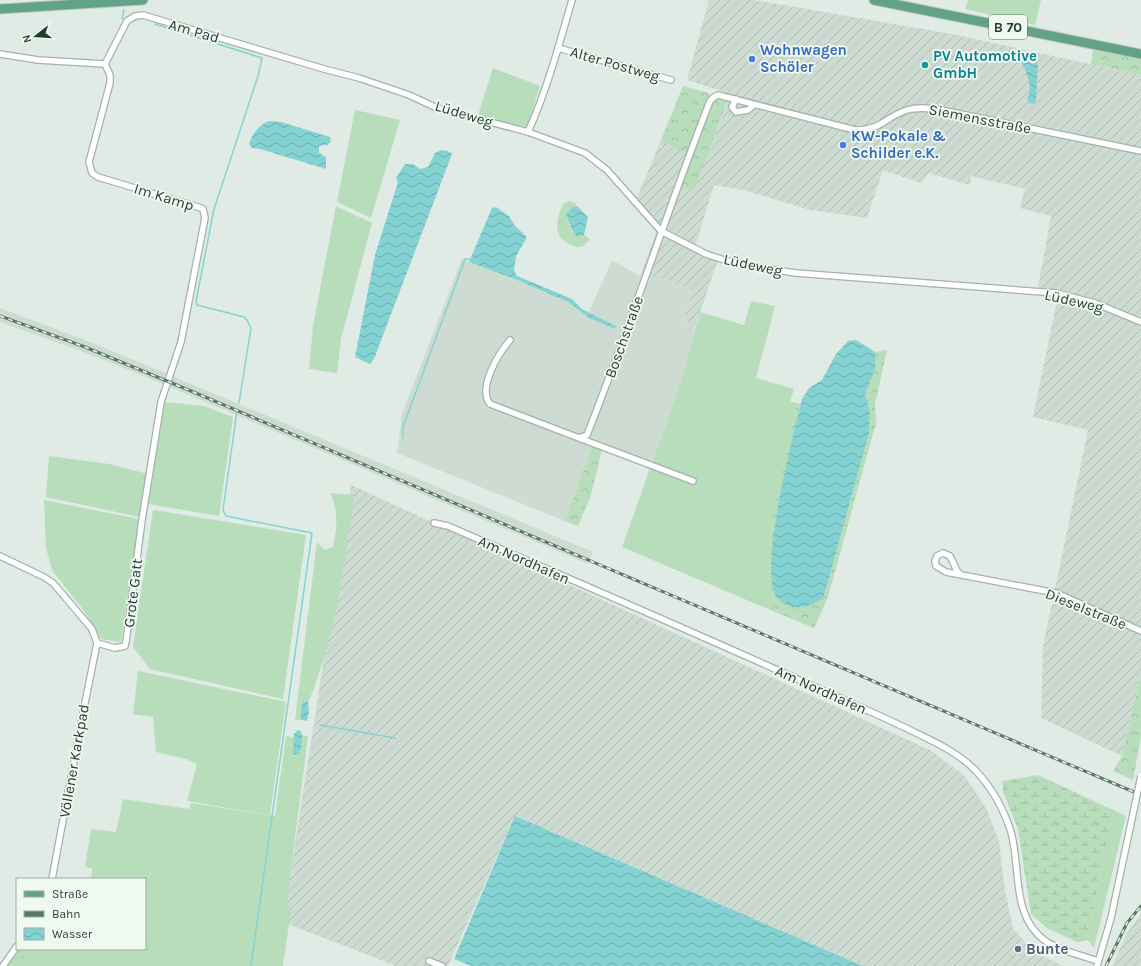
<svg xmlns="http://www.w3.org/2000/svg" width="1141" height="966" viewBox="0 0 1141 966" font-family="Karla,sans-serif">
  <style>
    .built { fill: #cddbd2 }
    .industrial { fill: url(#industrial-furrows) }
    .grass { fill: #b7ddbb }
    .forest { fill: url(#forest-crowns) }
    .wetland { fill: url(#wetland-marsh) }
    .water { fill: url(#water-waves) }
    .lines { fill: none; stroke-linecap: round; stroke-linejoin: round }
    .stream { stroke: #84d3d2; stroke-width: 1.5 }
    .street-casing { stroke: #a2b3aa; stroke-width: 8 }
    .primary-casing { stroke: #c0c8c5; stroke-width: 11 }
    .street { stroke: #fff; stroke-width: 5.5 }
    .primary { stroke: #62a287; stroke-width: 9 }
    .rail-casing { stroke: #5a786a; stroke-width: 3 }
    .rail { stroke: #f0f8f2; stroke-width: 1.5; stroke-dasharray: 4.5; stroke-linecap: butt }
    .street-bridge-casing { stroke: #a2b3aa; stroke-width: 8; stroke-linecap: butt }
    .street-bridge { stroke: #fff; stroke-width: 5.5 }
    .shop-dot { fill: #3f7fe0; stroke: #f0f8f2; stroke-width: 1.5 }
    .culture-dot { fill: #0f9aa8; stroke: #f0f8f2; stroke-width: 1.5 }
    .service-dot { fill: #5c6f8a; stroke: #f0f8f2; stroke-width: 1.5 }
    .labels { text-anchor: middle; dominant-baseline: central; stroke-width: 3.5; stroke-linejoin: round; paint-order: stroke }
    .shield { fill: #f0f8f2; stroke: #5e746a; stroke-width: 1 }
    .shield-label { font-size: 14px; font-weight: bold; fill: #1f3c2f }
    .street-label { font-size: 15px; fill: #1f3c2f; stroke: #f0f8f2 }
    .shop-label { font-size: 15px; font-weight: bold; fill: #366cbe; stroke: #f0f8f2; text-anchor: start }
    .culture-label { font-size: 15px; font-weight: bold; fill: #0d838f; stroke: #f0f8f2; text-anchor: start }
    .service-label { font-size: 15px; font-weight: bold; fill: #4e5e75; stroke: #f0f8f2; text-anchor: start }
  </style>
  <defs>
    <pattern id="industrial-furrows" width="10" height="10" patternUnits="userSpaceOnUse"><rect width="10" height="10" fill="#cddbd2"/><path d="M-1 1l2-2M0 10L10 0M9 11l2-2" fill="none" stroke="#b0bdb5"/></pattern>
    <pattern id="forest-crowns" width="20" height="18" patternUnits="userSpaceOnUse"><rect width="20" height="18" fill="#b7ddbb"/><path d="M2 6a3 3 0 1 1 6 0M12 15a3 3 0 1 1 6 0" fill="none" stroke="#9dbfa1"/></pattern>
    <pattern id="wetland-marsh" width="20" height="14" patternUnits="userSpaceOnUse"><rect width="20" height="14" fill="#b7ddbb"/><path d="M1 5h8M5 5V1M11 12h8M15 12V8" fill="none" stroke="#9dbfa1"/></pattern>
    <pattern id="water-waves" width="16" height="10" patternUnits="userSpaceOnUse"><rect width="16" height="10" fill="#84d3d2"/><path d="M0 5q4-4 8 0t8 0" fill="none" stroke="#6bacab"/></pattern>
  </defs>
  <rect width="100%" height="100%" fill="#dfebe4"/>
  <g class="built">
    <path d="M462,259L515,279L568,302L589,318L615,329L616,326L589,312L612,260L640,276L642,271L692,290L684,321L696,324L680,385L650,468L592,447L565,521L397,453L402,414Z"/>
    <path d="M0,308L93,343L593,552L588,564L163,384L89,354L0,322Z"/>
  </g>
  <g class="industrial">
    <path d="M709,0H754L952,34L1141,75V673L1122,756L1041,718L1043,647L1088,430L1033,417L1059,291L1038,288L1051,216L1020,208L1025,189L971,176L970,185L929,173L921,183L883,170L867,218L810,210L747,191L714,185L694,250L718,260L696,324L684,321L692,290L642,271L659,225L637,198L661,140L687,154L675,183L694,191L731,94L687,80Z"/>
    <path d="M351,485L930,750L965,776L986,808L999,841L1005,891L1013,929L1035,953L1064,966H863L515,816L448,966H396L283,922Z"/>
    <path d="M1141,914V966H1112L1127,933Z"/>
  </g>
  <g class="grass">
    <path d="M968,0H1041L1035,25L965,9Z"/>
    <path d="M493,68L540,86L527,127L524,128L478,115Z"/>
    <path d="M355,110L400,120L371,218L337,202Z"/>
    <path d="M570,201L575,203L577,206L571,208L566,215L571,230L577,237L584,235L590,239L583,246L578,247C553,242 554,223 563,204Z"/>
    <path d="M336,206L372,223L341,339L337,373L309,369L313,326Z"/>
    <path d="M751,301L775,306L756,378L794,389L790,402L797,403L773,515L768,556L767,578L773,598L768,609L622,547L680,385L700,312L744,325Z"/>
    <path d="M165,402L204,406L233,417L219,516L148,504Z"/>
    <path d="M49,456L109,464L148,474L140,517L46,497Z"/>
    <path d="M330,493L354,495C346,549 340,604 324,657C319,672 315,688 308,702H303L301,709V720H295L317,542L325,550L333,547C337,527 339,511 330,493Z"/>
    <path d="M44,500L139,519L121,642L101,639L85,612L52,570L46,548Z"/>
    <path d="M153,510L306,535L283,699L150,669L133,647Z"/>
    <path d="M138,671L286,702L270,815L187,801L197,764L186,759L156,752L153,717L133,714Z"/>
    <path d="M302,735L308,736L287,901L291,910L283,966H12L37,949H145V879H91L92,868L85,867L91,829L116,832L123,799L189,809L191,803L275,816L286,736L295,738L294,755L301,748Z"/>
    <path d="M1113,810L1126,816L1094,948L1088,940Z"/>
  </g>
  <g class="forest">
    <path d="M1093,50L1141,59V75L1091,64Z"/>
    <path d="M683,86L708,93L710,97L705,103L687,154L661,140Z"/>
    <path d="M716,98L728,100L694,191L681,186L709,109L713,101Z"/>
    <path d="M887,350L875,404L876,423L828,597L814,628L768,609L773,598L767,578L768,556L773,515L797,403L801,404L776,518L774,534L824,596L869,433L870,411L865,395L875,369V352Z"/>
    <path d="M592,447L602,450L590,498L578,526L565,521Z"/>
    <path d="M1141,673V736L1133,780L1113,771L1122,756Z"/>
    <path d="M19,949H37L12,966H6Z"/>
  </g>
  <path class="wetland" d="M1038,775L1113,810L1088,940L1077,942L1047,928L1031,914L1018,829L1003,791L1002,781Z"/>
  <g class="water">
    <path d="M1024,59L1032,64L1038,62L1036,102L1034,104L1029,103L1027,98C1034,88 1026,71 1021,61Z"/>
    <path d="M268,121L281,122L330,137L331,142L327,145L319,146V153L326,157V169L260,149L252,148L249,144C253,132 258,127 268,121Z"/>
    <path d="M441,150L448,151L452,154L374,359L370,364L355,357L375,255L398,182L396,178L405,164H413L420,169L428,167L435,153Z"/>
    <path d="M577,206L588,217L584,235L577,237L572,230L566,215L571,208Z"/>
    <path d="M496,207L509,216L515,226L526,236V239L516,256L514,271L517,276L572,299L582,309L616,326L615,329L589,318L568,302L515,279L469,262L492,208Z"/>
    <path d="M856,340L875,352V369L865,395L870,411L869,433L824,596C815,605 805,609 791,606C784,604 778,601 775,594C760,561 793,438 802,399L809,388L822,380L836,354L848,341Z"/>
    <path d="M303,702H308L309,711L307,721L301,720V709Z"/>
    <path d="M298,730L301,731C303,738 302,747 299,754L293,755L294,734Z"/>
    <path d="M515,816L863,966H471L454,959Z"/>
  </g>
  <g class="lines">
    <g class="stream">
      <path d="M122,19L124,10"/>
      <path d="M155,24L262,58L258,76L214,209L196,301L197,305L244,317L247,320L251,328L239,403"/>
      <path d="M237,411L223,510L226,516L312,533L251,966"/>
      <path d="M403,438V427L465,259H470"/>
      <path d="M320,725L395,738"/>
    </g>
    <g class="street-casing">
      <g id="street">
        <path d="M558,48L671,80"/>
        <path d="M0,54L38,60L105,64"/>
        <path d="M105,64L127,21L135,16L143,15L324,69L359,78L409,95L437,108L528,132L585,153L607,170L661,231L706,254L724,260L748,266L796,273L1056,293L1095,303L1141,322"/>
        <path d="M736,99L732,107L736,112L748,110L754,105"/>
        <path d="M528,132C547,90 559,45 572,0"/>
        <path d="M510,340C499,353 477,388 490,404L579,438L587,435C631,324 667,211 710,101L714,97L718,95L855,130C882,130 885,117 907,110C917,107 926,108 936,109L1141,151"/>
        <path d="M579,438L693,481"/>
        <path d="M434,523L448,526C574,581 701,635 826,692C853,704 879,715 906,728C930,740 957,751 976,771C992,788 1004,810 1011,832C1021,868 1011,915 1044,940C1060,951 1081,955 1098,961"/>
        <path d="M0,556L44,577L53,583L92,629L97,643L84,708L52,879"/>
        <path d="M960,574L957,571L950,556L943,553L937,556L935,561L936,566L946,572L1056,593L1141,631"/>
        <path d="M97,643L115,648L125,646L126,642L142,520L161,402L181,342L205,218L203,209L201,208L98,177L92,173L89,162L110,83V75L105,64"/>
        <path d="M429,961L442,966"/>
        <path d="M3,966L17,946"/>
        <path d="M1097,966L1111,918L1130,828"/>
      </g>
    </g>
    <g class="primary-casing">
      <g id="primary">
        <path d="M874,0L1141,54"/>
        <path d="M0,9L143,0"/>
      </g>
    </g>
    <use href="#street" class="street"/>
    <use href="#primary" class="primary"/>
    <g class="rail-casing">
      <g id="rail">
        <path d="M0,316L85,347L191,391L1141,795"/>
        <path d="M1106,966L1127,923L1141,906"/>
      </g>
    </g>
    <use href="#rail" class="rail"/>
    <g class="street-bridge-casing">
      <path id="street-bridge" d="M1130,828L1141,776"/>
    </g>
    <use href="#street-bridge" class="street-bridge"/>
  </g>
  <g class="shop-dot">
    <circle cx="752" cy="59" r="4"/>
    <circle cx="843" cy="145" r="4"/>
  </g>
  <circle class="culture-dot" cx="925" cy="65" r="4"/>
  <circle class="service-dot" cx="1018" cy="949" r="4"/>
  <g class="labels">
    <rect class="shield" x="989" y="15" width="38" height="24" rx="3"/>
    <g class="shield-label">
      <text x="1008" y="27">B 70</text>
    </g>
    <g class="street-label">
      <text transform="translate(194 31) rotate(16)">Am Pad</text>
      <text transform="translate(615 64) rotate(16)">Alter Postweg</text>
      <text transform="translate(464 114) rotate(17)">Lüdeweg</text>
      <text transform="translate(980 119) rotate(11)">Siemensstraße</text>
      <text transform="translate(164 197) rotate(17)">Im Kamp</text>
      <text transform="translate(753 265) rotate(12)">Lüdeweg</text>
      <text transform="translate(1074 301) rotate(13)">Lüdeweg</text>
      <text transform="translate(624 337) rotate(-70)">Boschstraße</text>
      <text transform="translate(524 560) rotate(24)">Am Nordhafen</text>
      <text transform="translate(133 593) rotate(-83)">Grote Gatt</text>
      <text transform="translate(1086 609) rotate(22)">Dieselstraße</text>
      <text transform="translate(821 690) rotate(24)">Am Nordhafen</text>
      <text transform="translate(74 761) rotate(-80)">Völlener Karkpad</text>
    </g>
    <g class="shop-label">
      <text x="760" y="50">Wohnwagen<tspan x="760" dy="17">Schöler</tspan></text>
      <text x="851" y="136">KW-Pokale &amp;<tspan x="851" dy="17">Schilder e.K.</tspan></text>
    </g>
    <g class="culture-label">
      <text x="933" y="56">PV Automotive<tspan x="933" dy="17">GmbH</tspan></text>
    </g>
    <g class="service-label">
      <text x="1026" y="949">Bunte</text>
    </g>
  </g>
  <rect x="16" y="878" width="130" height="72" fill="#f0f8f2" stroke="#9cada4"/>
  <rect x="24" y="891" width="20" height="6" fill="#62a287" stroke="#9cada4"/>
  <text x="52" y="898" font-size="12" fill="#1f3c2f">Straße</text>
  <rect x="24" y="911" width="20" height="6" fill="#5a786a" stroke="#9cada4"/>
  <text x="52" y="918" font-size="12" fill="#1f3c2f">Bahn</text>
  <rect x="24" y="928" width="20" height="12" fill="url(#water-waves)" stroke="#9cada4"/>
  <text x="52" y="938" font-size="12" fill="#1f3c2f">Wasser</text>
  <g transform="translate(36 36) rotate(253)" stroke="#f0f8f2" stroke-width="3" paint-order="stroke">
  <path d="M0-3L7 15L0 10L-7 15Z" fill="#1f3c2f"/>
  <text y="-6" font-size="11" font-weight="bold" text-anchor="middle" fill="#1f3c2f">N</text>
  </g>
</svg>
